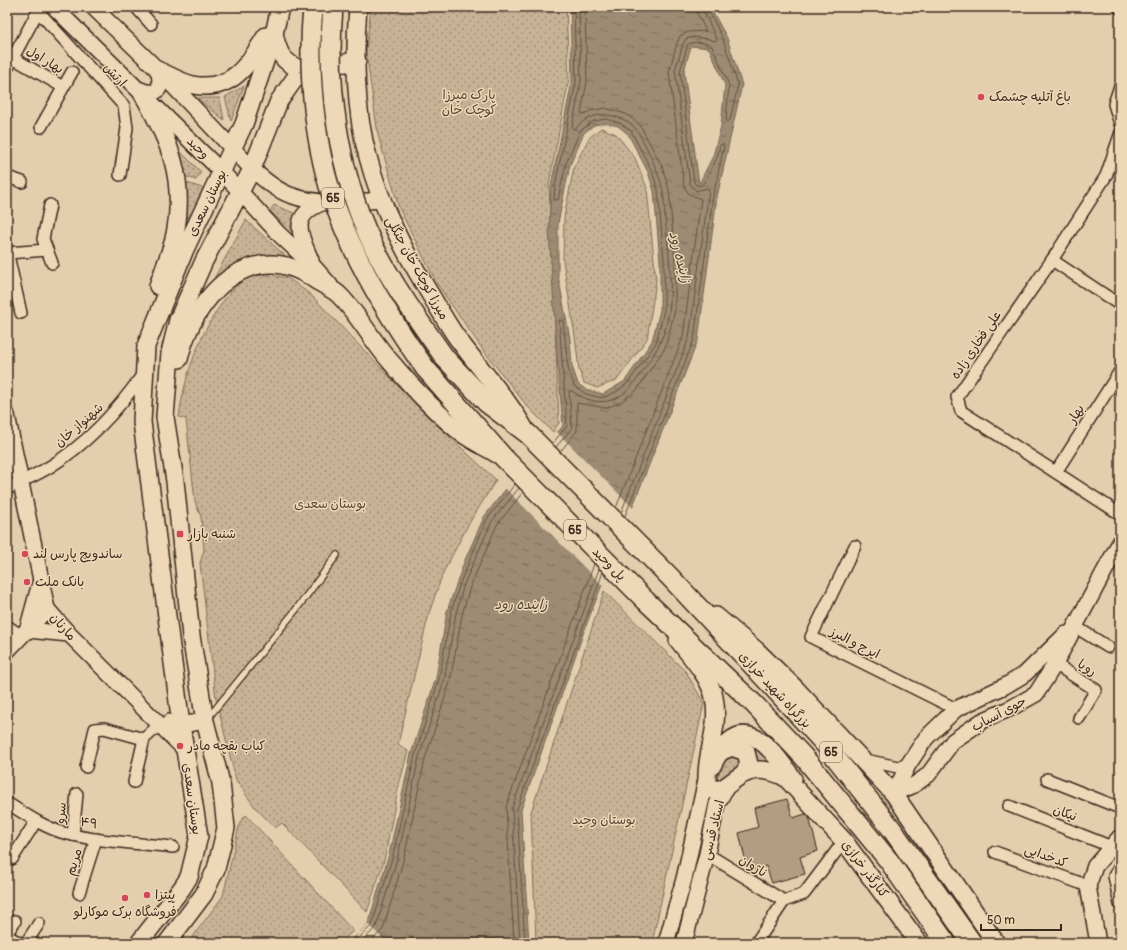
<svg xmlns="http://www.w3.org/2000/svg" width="1127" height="950" viewBox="0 0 1127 950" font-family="Pangolin,'Playpen Sans Arabic',sans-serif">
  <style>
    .green { fill: url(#green-dots); stroke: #816e5a }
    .water { fill: url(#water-ripples); stroke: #766451; fill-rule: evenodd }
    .pier { fill: #e3ceae }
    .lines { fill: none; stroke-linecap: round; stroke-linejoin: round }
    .shore { stroke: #625140; stroke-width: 1 }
    .building { fill: #b29d83; stroke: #3b2a1e }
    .secondary-tunnel { stroke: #c1ad91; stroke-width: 15; stroke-dasharray: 15 8; stroke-linecap: butt }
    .lane-casing { stroke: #3b2a1e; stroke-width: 8 }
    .street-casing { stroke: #3b2a1e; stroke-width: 14 }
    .secondary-casing { stroke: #3b2a1e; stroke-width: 18 }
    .primary-casing { stroke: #3b2a1e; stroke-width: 20 }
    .highway-casing { stroke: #3b2a1e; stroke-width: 22 }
    .lane { stroke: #eed8b7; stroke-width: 5.5 }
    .street { stroke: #eed8b7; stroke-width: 11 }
    .secondary { stroke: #eed8b7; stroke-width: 15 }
    .primary { stroke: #eed8b7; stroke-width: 17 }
    .highway { stroke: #eed8b7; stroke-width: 19 }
    .highway-bridge-casing { stroke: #3b2a1e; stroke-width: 22; stroke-linecap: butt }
    .highway-bridge { stroke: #eed8b7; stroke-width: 19 }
    .poi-dot { fill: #d1495b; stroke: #eed8b7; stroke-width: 1.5 }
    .labels { text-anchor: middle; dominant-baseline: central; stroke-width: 3; stroke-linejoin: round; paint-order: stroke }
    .shield { fill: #eed8b7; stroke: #715e4c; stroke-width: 1 }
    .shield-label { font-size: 12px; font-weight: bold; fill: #3b2a1e }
    .street-label { font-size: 13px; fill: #3b2a1e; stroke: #eed8b7 }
    .park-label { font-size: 13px; fill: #574536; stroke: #eed8b7 }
    .poi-label { font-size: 13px; fill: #3b2a1e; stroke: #eed8b7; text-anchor: start }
    .water-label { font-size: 14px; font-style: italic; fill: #544233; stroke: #eed8b7 }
  </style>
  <defs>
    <pattern id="green-dots" width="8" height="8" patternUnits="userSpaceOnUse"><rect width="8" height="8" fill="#c7b296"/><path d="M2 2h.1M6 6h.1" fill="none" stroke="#a3917a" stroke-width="1.8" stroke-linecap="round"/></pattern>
    <pattern id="water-ripples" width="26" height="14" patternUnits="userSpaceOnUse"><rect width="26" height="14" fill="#9d8b73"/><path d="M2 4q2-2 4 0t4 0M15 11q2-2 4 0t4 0" fill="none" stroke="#81725e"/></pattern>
  </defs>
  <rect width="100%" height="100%" fill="#e3ceae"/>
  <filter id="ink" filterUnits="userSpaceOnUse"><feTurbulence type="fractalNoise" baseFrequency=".025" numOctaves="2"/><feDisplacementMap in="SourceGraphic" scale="8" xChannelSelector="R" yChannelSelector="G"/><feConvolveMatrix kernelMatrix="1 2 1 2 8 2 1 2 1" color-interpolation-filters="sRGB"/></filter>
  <g filter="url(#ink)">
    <g class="green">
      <path d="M371,7H566L569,79L549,184L559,423L553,432L527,406L483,350L437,284L399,208L378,135L366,52Z"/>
      <path d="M244,86L231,121L225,97Z"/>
      <path d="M197,98H220L224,120Z"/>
      <path d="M601,128L616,134L635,158L647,188L656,281L647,339L617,380L597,388L584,383L579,370L575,336L563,261L564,217L574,167L589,138Z"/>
      <path d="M172,143L201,172L196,180L184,176Z"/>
      <path d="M184,182L202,188L207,193L185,234Z"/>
      <path d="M274,205L296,214L294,234L270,211Z"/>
      <path d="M246,220L293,263L249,260L227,268L211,284Z"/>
      <path d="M270,275L288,278L311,295L424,413L496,480L468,525L443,573L429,613L398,744L408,751L398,789L384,861L367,912L282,823L275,828L254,806L236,780L216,699L200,563L204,550L201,517L195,502L186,419L179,417C185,373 200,331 228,295C233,289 241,279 249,277C255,275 264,275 270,275Z"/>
      <path d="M604,591L686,672L704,703L652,943H536L531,812Z"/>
      <path d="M750,743L759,746L778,767L753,763Z"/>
      <path d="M736,756C749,765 731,774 723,780L717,779C719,768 723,759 736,756Z"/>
      <path d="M246,815L353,931L343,940L345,943H188L223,896L240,822Z"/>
    </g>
    <path class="water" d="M570,7H710L727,38L742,85L717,197L698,340L587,623L521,810L529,943H350V942L368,924L389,854L411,754L436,678L447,611L464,562L484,517L505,490L563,426L558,369L549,230L551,186L572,81ZM691,46L709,48L725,85L721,126L713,156L699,184L684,71ZM606,123L618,126L628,134L648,172L654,191L660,261V310L652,341L625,381L603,394L587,390L578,384L572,366L570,339L558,275V223L570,165L584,133L594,125Z"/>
    <g class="pier">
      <path d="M556,431L634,509L604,587L504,487Z"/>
      <path d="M368,924L387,943H363L356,936Z"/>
    </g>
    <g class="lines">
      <g class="shore">
        <path d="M552,444L567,426L559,320L563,321L568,367L574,386L586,394L602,398L616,392L628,383L656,343L664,310V261L658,190L652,171L631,131L620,123L606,119L594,121L580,131L566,163L558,200L554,199L555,186L576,82L574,7"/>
        <path d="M556,447L572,428L569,391H572C597,408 619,405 637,379C654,355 664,342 669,312C673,284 668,245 665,218C664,208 665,197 662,187C659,174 643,136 634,127C628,121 621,118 613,116C599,112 584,118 575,129L572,128L581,81L579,7"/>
        <path d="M560,452L577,431V403L606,408L621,402L636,391L665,348L675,310V260L669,190L662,166L640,125L626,114L605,108L590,111L584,114L581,113L587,82L585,7"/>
        <path d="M616,508L683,337L701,199L689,194L684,186L669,72L677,43L680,36L688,32L706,31L697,13L696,7"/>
        <path d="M621,513L689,338L709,190L707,188L696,191L690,184L675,70L683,44L686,39L693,37L709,39L715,41L717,40L702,7"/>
        <path d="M625,516L694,339L713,196L724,146L723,144L720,145L717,158L703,184L700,186L696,185L694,182L680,71L688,44C694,41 707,42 712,46L729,85L726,120L727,122L730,120L738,85L723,39L707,7"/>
        <path d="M354,943L372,925L393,855L415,755L439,679L451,612L460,583L487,519L515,484"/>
        <path d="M361,943L376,927L398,856L419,757L444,681L456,613L464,584L492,521L519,488"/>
        <path d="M370,943L383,929L404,858L425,759L450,682L462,615L470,587L497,525L523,492"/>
        <path d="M514,943L506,807L594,564"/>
        <path d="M520,943L512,808L599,569"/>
        <path d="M525,943L517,809L603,572"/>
      </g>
    </g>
    <path class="building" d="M787,799L793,818L805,814L809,817L818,851L800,857L805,874L772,883L766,866L748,871L739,833L758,827L754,808Z"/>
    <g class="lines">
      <path class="secondary-tunnel" d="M844,841L894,794"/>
      <g class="lane-casing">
        <path id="lane" d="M208,718L295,611L337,555"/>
      </g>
      <g class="street-casing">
        <g id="street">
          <path d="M136,7L151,24"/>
          <path d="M1120,7V8"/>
          <path d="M13,58L63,87"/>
          <path d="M7,69L38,11L124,106L127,128L120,175"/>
          <path d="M1120,86L1114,104L1120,124"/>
          <path d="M41,127L72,72"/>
          <path d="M1120,135L1106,176L1052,260L957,397L961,411L1120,514"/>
          <path d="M7,177L22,182"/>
          <path d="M50,205L43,239L52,263"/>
          <path d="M7,251L21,313"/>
          <path d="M7,253L47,250"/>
          <path d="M1052,260L1120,305"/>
          <path d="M1056,472L1120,371"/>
          <path d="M7,489C21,481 37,475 51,466C88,443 118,410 143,374"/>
          <path d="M855,546L811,637L956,709"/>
          <path d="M7,626L22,636"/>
          <path d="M1074,626L1108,647"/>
          <path d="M1055,664L1096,690L1079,718"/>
          <path d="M865,760L898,767L908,765"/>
          <path d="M86,767L95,729L104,728L144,739"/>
          <path d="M1047,779L1120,808"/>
          <path d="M134,782L144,739L159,725"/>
          <path d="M7,803C25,814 43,827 64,833C99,842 137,843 173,847"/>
          <path d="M1009,806L1112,847"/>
          <path d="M73,835L77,794"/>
          <path d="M995,852L1088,886"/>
          <path d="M707,854L784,901L804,894L844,841"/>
          <path d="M12,859L36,821"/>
          <path d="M1120,867L1114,876L1120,904"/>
          <path d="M79,893L96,839"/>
          <path d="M7,933L15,921"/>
          <path d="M7,936L20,943"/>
          <path d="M26,943L39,923"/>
          <path d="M756,943L784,901"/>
        </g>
      </g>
      <g class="secondary-casing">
        <g id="secondary">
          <path d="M54,7L222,172L279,234L314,267L330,285"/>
          <path d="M93,7L159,71L252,169C263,179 276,190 290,195C319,206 351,202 382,200"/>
          <path d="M141,91C161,95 161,89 159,71"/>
          <path d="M311,260C300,235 289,216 322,203"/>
          <path d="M7,415L47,609L69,634L185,750"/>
          <path d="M28,627L40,583"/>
          <path d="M28,630L69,634"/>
          <path d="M7,651L47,609"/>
          <path d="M170,722L181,725L205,721"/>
          <path d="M894,794L914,785L928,775L953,741L982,721L1011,708L1036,694L1055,664L1120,542"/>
          <path d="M894,794L908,765L926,738L956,709L1005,686L1025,674L1066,634"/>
          <path d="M666,943L684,879L707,775"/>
          <path d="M684,943L707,854L717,804L727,786"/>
          <path d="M1098,943L1088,886L1095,866L1120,837"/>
        </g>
      </g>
      <g class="primary-casing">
        <g id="primary">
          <path d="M358,7C354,54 355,112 368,157C381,207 404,251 430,294C440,310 449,328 461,343C483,373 509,400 527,433"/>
          <path d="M274,34C279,55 282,61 301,70L357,61"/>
          <path d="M159,71C169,75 182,83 193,85C232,92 248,65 266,36"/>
          <path d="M141,91C170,141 187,180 174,239C170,255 163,271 158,286"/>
          <path d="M179,359C189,316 223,264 272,264C289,264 304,272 317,281C324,285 332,289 338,294C357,312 372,341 390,361C411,386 437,414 463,434C474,442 486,447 497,454"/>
          <path d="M716,616L756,650L796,689L894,794L996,943"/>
          <path d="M678,640C691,657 709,676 714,697C720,727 707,749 707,776C707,782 709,785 713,790C724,790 728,784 737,778C753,766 770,769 786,778L844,841L919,943"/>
          <path d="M720,752L732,747L746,752L749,764L744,773"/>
          <path d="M712,766C740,709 768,742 793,779"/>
          <path d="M139,943L182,888L189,877L199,836L181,725L142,422L146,346L185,249L244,124L274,34L280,7"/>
          <path d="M167,943L204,894L216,869L226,828L221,783L205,721L191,636L175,481L165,417L170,353L178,320L204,261L252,169L279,101L301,70"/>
        </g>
      </g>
      <g class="highway-casing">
        <g id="highway">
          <path d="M445,358L487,403L528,434L670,577L771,685L824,743L891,828L972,943"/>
          <path d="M425,368L504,458L646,601L754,704L803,756L889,861L946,943"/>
        </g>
      </g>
      <use href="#lane" class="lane"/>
      <use href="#street" class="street"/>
      <use href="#secondary" class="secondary"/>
      <use href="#primary" class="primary"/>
      <use href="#highway" class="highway"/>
      <g class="highway-bridge-casing">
        <g id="highway-bridge">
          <path d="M313,7C307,70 314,150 337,210C358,267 390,319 425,368"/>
          <path d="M333,7C326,86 338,171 372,243C392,284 419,321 445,358"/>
        </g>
      </g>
      <use href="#highway-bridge" class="highway-bridge"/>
    </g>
  </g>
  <g class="poi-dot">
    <circle cx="981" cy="97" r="4"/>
    <rect x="176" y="530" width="8" height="8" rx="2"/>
    <circle cx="25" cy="554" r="4"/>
    <circle cx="27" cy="582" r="4"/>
    <circle cx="180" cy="746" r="4"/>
    <circle cx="147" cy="895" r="4"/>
    <circle cx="125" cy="898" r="4"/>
  </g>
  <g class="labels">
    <g class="shield">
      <rect x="322" y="188" width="22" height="20" rx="3"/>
      <rect x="564" y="520" width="22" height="20" rx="3"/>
      <rect x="820" y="742" width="22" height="20" rx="3"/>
    </g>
    <g class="shield-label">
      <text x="333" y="198">65</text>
      <text x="575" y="530">65</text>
      <text x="831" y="752">65</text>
    </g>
    <g class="street-label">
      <text transform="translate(45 60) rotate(31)">بهار اول</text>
      <text transform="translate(115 75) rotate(48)">ارتش</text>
      <text transform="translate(198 148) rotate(45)">وحید</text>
      <text transform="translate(207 203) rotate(-64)">بوستان سعدی</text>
      <text transform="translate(417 268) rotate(61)">میرزا کوچک خان جنگلی</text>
      <text transform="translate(976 345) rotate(-56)">علی فخاری زاده</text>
      <text transform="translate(1076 414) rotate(-58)">بهار</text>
      <text transform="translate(79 425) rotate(-41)">شهنواز خان</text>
      <text transform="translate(609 564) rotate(45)">پل وحید</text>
      <text transform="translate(63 627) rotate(48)">مارنان</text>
      <text transform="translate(855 643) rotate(27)">ایرج و البرز</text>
      <text transform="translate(1087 668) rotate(33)">رویا</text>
      <text transform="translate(775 690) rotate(47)">بزرگراه شهید خرازی</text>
      <text transform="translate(999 714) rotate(-28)">جوی آسیاب</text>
      <text transform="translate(192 799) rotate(82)">بوستان سعدی</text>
      <text transform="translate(61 813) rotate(-84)">سرو</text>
      <text transform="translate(1065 813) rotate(21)">نیکان</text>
      <text transform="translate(89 823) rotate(10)">۴۹</text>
      <text transform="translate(713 830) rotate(-76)">استاد قدسی</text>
      <text transform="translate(1046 856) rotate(20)">کدخدایی</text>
      <text transform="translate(74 862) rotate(-73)">مریم</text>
      <text transform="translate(753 866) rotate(32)">ناژوان</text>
      <text transform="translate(865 869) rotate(53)">کنارگذر خرازی</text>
    </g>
    <g class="park-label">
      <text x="469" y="95">پارک میرزا<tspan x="469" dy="15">کوچک خان</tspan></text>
      <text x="330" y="504">بوستان سعدی</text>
      <text x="604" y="820">بوستان وحید</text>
    </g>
    <g class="poi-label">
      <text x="989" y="97">باغ آتلیه چشمک</text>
      <text x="188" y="534">شنبه بازار</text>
      <text x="33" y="554">ساندویچ پارس لند</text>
      <text x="35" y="582">بانک ملت</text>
      <text x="188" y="746">کباب بقچه مادر</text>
      <text x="155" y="895">پیتزا</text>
      <text x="125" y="912" text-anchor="middle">فروشگاه برک موکارلو</text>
    </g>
    <g class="water-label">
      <text transform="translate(680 257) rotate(76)">زاینده رود</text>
      <text x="521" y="604">زاینده رود</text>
    </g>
  </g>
  <rect width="1127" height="950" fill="none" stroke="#eed8b7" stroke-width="24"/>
  <rect x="12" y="12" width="1103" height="926" fill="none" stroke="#3b2a1e" stroke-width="1.5" filter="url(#ink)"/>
  <path d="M981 924v6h80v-6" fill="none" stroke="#3b2a1e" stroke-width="2"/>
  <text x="987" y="924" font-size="12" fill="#3b2a1e" stroke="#eed8b7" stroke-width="3" paint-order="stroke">50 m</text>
</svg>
